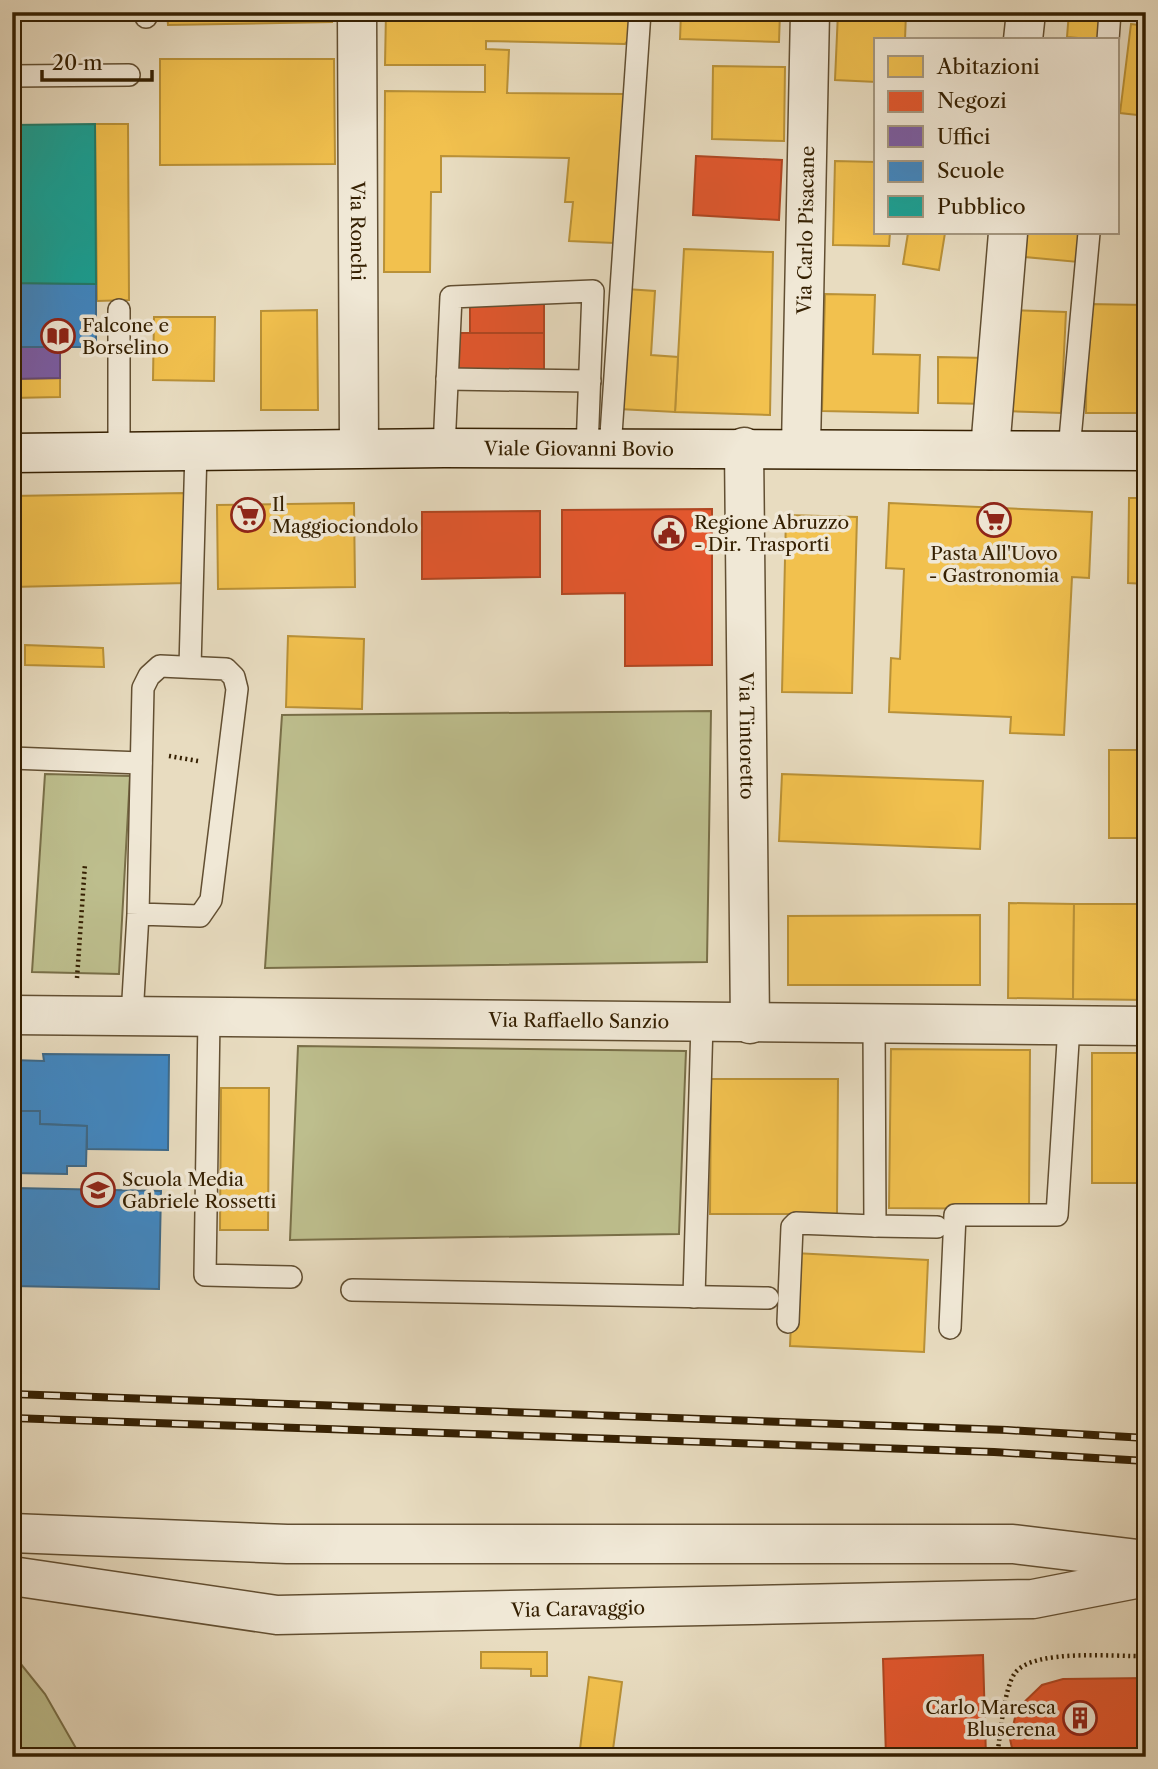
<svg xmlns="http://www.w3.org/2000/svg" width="1158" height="1769" viewBox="0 0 1158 1769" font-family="'Libre Caslon Text',serif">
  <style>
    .green { fill: #bdbe8d; stroke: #796f48; stroke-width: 2 }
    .homes { fill: #f2c14e; stroke: #b99137; stroke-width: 2 }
    .shops { fill: #e4572e; stroke: #b04621; stroke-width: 2 }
    .offices { fill: #7b5ea7; stroke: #664b76; stroke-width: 2 }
    .schools { fill: #3f88c5; stroke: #3c698a; stroke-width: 2 }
    .public { fill: #17a398; stroke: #207c6b; stroke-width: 2 }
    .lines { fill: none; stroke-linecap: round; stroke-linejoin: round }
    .service-casing { stroke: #624f32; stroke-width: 24 }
    .minor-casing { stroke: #624f32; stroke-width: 41 }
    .tertiary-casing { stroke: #624f32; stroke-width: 41 }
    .secondary-casing { stroke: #352002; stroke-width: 41 }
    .path { stroke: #352002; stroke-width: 4.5; stroke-dasharray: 2 3.5; stroke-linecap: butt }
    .service { stroke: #f0e8d6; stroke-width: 21 }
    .minor { stroke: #f0e8d6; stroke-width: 38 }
    .tertiary { stroke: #f0e8d6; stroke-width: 38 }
    .secondary { stroke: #f0e8d6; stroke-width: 38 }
    .rail-casing { stroke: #352002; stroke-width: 8 }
    .rail { stroke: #f0e8d6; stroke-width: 5; stroke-dasharray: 16; stroke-linecap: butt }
    .labels { text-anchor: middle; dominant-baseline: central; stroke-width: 7; stroke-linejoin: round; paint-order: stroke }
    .street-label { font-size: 19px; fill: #352002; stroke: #f0e8d6 }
    .poi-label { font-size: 19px; fill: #352002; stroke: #f0e8d6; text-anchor: start }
  </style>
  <rect width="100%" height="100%" fill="#e8dcc0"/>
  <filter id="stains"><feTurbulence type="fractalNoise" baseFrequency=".00286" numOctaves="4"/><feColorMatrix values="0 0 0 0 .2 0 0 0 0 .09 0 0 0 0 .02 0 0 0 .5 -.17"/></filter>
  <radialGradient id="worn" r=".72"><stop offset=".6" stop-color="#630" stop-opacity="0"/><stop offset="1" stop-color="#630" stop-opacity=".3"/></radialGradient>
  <g class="green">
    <path d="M711,711L707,962L265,968L282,715Z"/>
    <path d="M45,774L130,776L119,974L32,972Z"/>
    <path d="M298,1046L686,1051L679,1234L290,1240Z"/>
    <path d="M12,1653L45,1694L81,1757H12Z"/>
  </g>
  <g class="homes">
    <path d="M12,12H132V13L12,14Z"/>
    <path d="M167,12H332V22L168,25Z"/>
    <path d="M386,12H632L630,38L625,44L486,41V49L509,50L507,93L624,94L614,243L569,241L573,202H565L569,158L441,156V192H431L430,272H384L385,91L485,92V65H385Z"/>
    <path d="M681,12H780L779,42L680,39Z"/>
    <path d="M838,12H906L905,40H876V82L835,80Z"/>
    <path d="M1069,12H1104L1101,40L1067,37Z"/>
    <path d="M1131,24L1146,26V116L1120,113Z"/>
    <path d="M160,59H334L335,164L160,165Z"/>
    <path d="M713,66L785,67L784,141L712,139Z"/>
    <path d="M95,124H128L129,300L97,301Z"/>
    <path d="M835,161L876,162V233H890L889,246L833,245Z"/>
    <path d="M908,233H945L939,270L903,264Z"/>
    <path d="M1027,233H1081L1078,262L1025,257Z"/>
    <path d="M684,249L773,252L770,415L675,412Z"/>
    <path d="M626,289L655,291L651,355L678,357L675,412L619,409Z"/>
    <path d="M825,294L875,295L873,354L920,355L918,413L822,411Z"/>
    <path d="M1087,304L1146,305V413H1086Z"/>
    <path d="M317,310L318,410H261V311Z"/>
    <path d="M1010,310L1066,312L1061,413L1005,411Z"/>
    <path d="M154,317H215L214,381L153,380Z"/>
    <path d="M938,357L988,358V404L938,403Z"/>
    <path d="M60,378V397L12,398V379Z"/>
    <path d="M185,493L186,583L12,587V496Z"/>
    <path d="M1129,498H1146V584L1128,583Z"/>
    <path d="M354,503L355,587L218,589L217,505Z"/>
    <path d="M889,503L1092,512L1089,578L1072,577L1064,735L1010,733L1011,717L889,712L891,658L900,659L904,569L886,568Z"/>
    <path d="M786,515L857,517L852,693L782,692Z"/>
    <path d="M288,636L364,639L362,709L286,707Z"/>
    <path d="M25,645L103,648L104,667L25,665Z"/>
    <rect x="1109" y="750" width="37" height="88"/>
    <path d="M782,774L983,781L980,849L779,841Z"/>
    <path d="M1009,903L1074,904L1073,999L1008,998Z"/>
    <path d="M1074,904H1146V1000L1073,999Z"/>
    <path d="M980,915V985H788V916Z"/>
    <path d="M891,1049L1030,1050L1029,1209L889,1208Z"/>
    <rect x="1092" y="1053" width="54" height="130"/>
    <path d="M711,1079H838L837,1214H710Z"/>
    <path d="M221,1088H269L268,1230H220Z"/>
    <path d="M794,1253L928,1260L924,1352L790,1346Z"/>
    <path d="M481,1652H547V1676H531V1669L481,1668Z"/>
    <path d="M589,1677L622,1682L612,1757H579Z"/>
  </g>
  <g class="shops">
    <path d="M696,156L782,160L779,220L693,215Z"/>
    <path d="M544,299V333H470V300Z"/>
    <rect x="457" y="333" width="87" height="54"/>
    <path d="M712,509V665L625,666V593L562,594V510Z"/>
    <path d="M540,511V577L422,579V512Z"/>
    <path d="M983,1655L986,1757H886L883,1659Z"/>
    <path d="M1146,1678V1757H1014L1010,1739L1017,1709L1042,1685L1063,1679Z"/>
  </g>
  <path class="offices" d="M12,347H60V378L12,379Z"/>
  <g class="schools">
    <path d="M12,283L96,284V347H12Z"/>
    <path d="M43,1054L169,1055L168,1150L87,1149V1126L40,1124V1111H12V1060L44,1061Z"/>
    <path d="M12,1111H40V1124L87,1126L86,1166H67V1174L12,1173Z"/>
    <path d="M15,1188L161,1191L159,1289L13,1286Z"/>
  </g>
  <path class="public" d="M95,124L96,284L12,283V125Z"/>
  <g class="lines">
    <g class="service-casing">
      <g id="service">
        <path d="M146,17V12"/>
        <path d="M1108,40L1110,12"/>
        <path d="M12,76L129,75"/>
        <path d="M119,310V451"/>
        <path d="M447,379L590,381"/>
        <path d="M444,448L451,297L593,291L587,449"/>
        <path d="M610,449L640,12"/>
        <path d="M1069,450L1089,233"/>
        <path d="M190,667L196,450"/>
        <path d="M12,758L141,763"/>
        <path d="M132,1016L138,914L143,688L149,676L160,666L226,669L234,677L237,689L211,900L200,916L138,914"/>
        <path d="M209,1018L205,1275L291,1277"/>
        <path d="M874,1025L875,1226L937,1227"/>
        <path d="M352,1290L768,1298"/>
        <path d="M694,1297L702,1023"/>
        <path d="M788,1322L792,1227L796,1223L875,1226"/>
        <path d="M950,1328L955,1215H1057L1069,1026"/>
      </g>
    </g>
    <g class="minor-casing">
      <g id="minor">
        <path id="s1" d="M357,12L359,448"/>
        <path d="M1023,40L1026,12"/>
        <path id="s2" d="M744,447L750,1024"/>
        <path id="s3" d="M801,447L810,12"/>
        <path d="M990,450L1008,233"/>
        <path id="s4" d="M12,1015L1146,1026"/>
      </g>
    </g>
    <g class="tertiary-casing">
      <g id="tertiary">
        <path d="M12,1533L287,1544H1013L1146,1560"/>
        <path id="s5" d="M12,1576L277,1615L1033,1599L1146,1577"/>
      </g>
    </g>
    <g class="secondary-casing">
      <g id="secondary">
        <path id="s6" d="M12,453L444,448L1146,451"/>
      </g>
    </g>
    <g class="path">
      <path d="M169,756L198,761"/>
      <path d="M77,978L85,864"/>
      <path d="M997,1757C1000,1737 1004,1688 1015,1673C1034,1648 1115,1657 1146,1656"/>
    </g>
    <use href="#service" class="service"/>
    <use href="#minor" class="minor"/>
    <use href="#tertiary" class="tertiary"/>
    <use href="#secondary" class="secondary"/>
    <g class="rail-casing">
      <g id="rail">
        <path d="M12,1394L1007,1430L1146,1438"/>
        <path d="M12,1418L994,1452L1146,1461"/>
      </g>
    </g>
    <use href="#rail" class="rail"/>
  </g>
  <defs>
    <g id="library-ring" transform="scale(1.75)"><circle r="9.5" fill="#f0e8d6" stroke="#8f2418" stroke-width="1.5"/><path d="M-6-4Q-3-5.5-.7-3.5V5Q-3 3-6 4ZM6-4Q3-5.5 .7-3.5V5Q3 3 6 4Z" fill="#8f2418"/></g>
    <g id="supermarket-ring" transform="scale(1.75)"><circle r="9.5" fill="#f0e8d6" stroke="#8f2418" stroke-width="1.5"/><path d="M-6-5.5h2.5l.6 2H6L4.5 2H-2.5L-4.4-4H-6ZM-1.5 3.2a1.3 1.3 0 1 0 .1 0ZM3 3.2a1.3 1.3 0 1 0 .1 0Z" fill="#8f2418"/></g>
    <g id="civic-ring" transform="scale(1.75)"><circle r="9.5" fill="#f0e8d6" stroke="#8f2418" stroke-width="1.5"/><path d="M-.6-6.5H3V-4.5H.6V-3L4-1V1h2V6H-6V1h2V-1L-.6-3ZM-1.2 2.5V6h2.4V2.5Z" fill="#8f2418"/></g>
    <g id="school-ring" transform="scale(1.75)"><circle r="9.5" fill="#f0e8d6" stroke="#8f2418" stroke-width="1.5"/><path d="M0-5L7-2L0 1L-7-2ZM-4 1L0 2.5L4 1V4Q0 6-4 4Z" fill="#8f2418"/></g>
    <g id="building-ring" transform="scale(1.75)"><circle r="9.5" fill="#f0e8d6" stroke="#8f2418" stroke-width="1.5"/><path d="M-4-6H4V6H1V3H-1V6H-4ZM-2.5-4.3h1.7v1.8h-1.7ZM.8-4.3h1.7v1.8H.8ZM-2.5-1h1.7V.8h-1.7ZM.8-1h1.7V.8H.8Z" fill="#8f2418"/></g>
  </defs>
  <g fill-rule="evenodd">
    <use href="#library-ring" x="58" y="336"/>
    <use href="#supermarket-ring" x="248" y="515"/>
    <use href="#supermarket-ring" x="994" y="520"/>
    <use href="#civic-ring" x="669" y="533"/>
    <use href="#school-ring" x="98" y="1190"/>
    <use href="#building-ring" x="1080" y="1718"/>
  </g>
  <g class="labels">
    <g class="street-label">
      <text stroke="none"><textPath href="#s1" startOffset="219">Via Ronchi</textPath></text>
      <text stroke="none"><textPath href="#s3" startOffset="217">Via Carlo Pisacane</textPath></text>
      <text stroke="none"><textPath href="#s6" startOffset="567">Viale Giovanni Bovio</textPath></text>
      <text stroke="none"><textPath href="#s2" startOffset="289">Via Tintoretto</textPath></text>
      <text stroke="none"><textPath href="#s4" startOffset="567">Via Raffaello Sanzio</textPath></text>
      <text stroke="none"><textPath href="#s5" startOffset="569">Via Caravaggio</textPath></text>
    </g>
    <g class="poi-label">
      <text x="82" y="325">Falcone e<tspan x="82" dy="22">Borselino</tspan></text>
      <text x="272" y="504">Il<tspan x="272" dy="22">Maggiociondolo</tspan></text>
      <text x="694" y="522">Regione Abruzzo<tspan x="694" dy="22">- Dir. Trasporti</tspan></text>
      <text x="994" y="553" text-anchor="middle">Pasta All'Uovo<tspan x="994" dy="22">- Gastronomia</tspan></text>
      <text x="122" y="1179">Scuola Media<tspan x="122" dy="22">Gabriele Rossetti</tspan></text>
      <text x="1056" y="1707" text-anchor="end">Carlo Maresca<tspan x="1056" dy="22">Bluserena</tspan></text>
    </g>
  </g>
  <rect width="1158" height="1769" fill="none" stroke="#e8dcc0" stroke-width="42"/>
  <rect x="14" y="14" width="1130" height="1741" fill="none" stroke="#352002" stroke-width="3.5"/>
  <rect x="21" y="21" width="1116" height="1727" fill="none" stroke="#352002" stroke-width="2"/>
  <rect x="874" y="38" width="245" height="196" fill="#f0e8d6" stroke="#a59881" stroke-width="2"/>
  <rect x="888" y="56" width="35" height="21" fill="#f2c14e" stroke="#a59881" stroke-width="2"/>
  <text x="937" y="74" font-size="21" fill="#352002">Abitazioni</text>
  <rect x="888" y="91" width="35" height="21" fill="#e4572e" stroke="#a59881" stroke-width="2"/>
  <text x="937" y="108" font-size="21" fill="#352002">Negozi</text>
  <rect x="888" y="126" width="35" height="21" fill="#7b5ea7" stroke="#a59881" stroke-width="2"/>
  <text x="937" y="144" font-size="21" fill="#352002">Uffici</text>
  <rect x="888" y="161" width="35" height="21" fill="#3f88c5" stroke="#a59881" stroke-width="2"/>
  <text x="937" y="178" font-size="21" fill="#352002">Scuole</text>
  <rect x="888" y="196" width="35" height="21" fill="#17a398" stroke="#a59881" stroke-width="2"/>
  <text x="937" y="214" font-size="21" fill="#352002">Pubblico</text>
  <path d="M42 70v10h110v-10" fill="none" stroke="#352002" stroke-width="3.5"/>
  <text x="52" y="70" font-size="21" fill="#352002" stroke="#f0e8d6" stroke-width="5" paint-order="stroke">20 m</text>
  <rect width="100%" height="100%" filter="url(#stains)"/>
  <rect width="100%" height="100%" fill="url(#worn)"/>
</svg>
